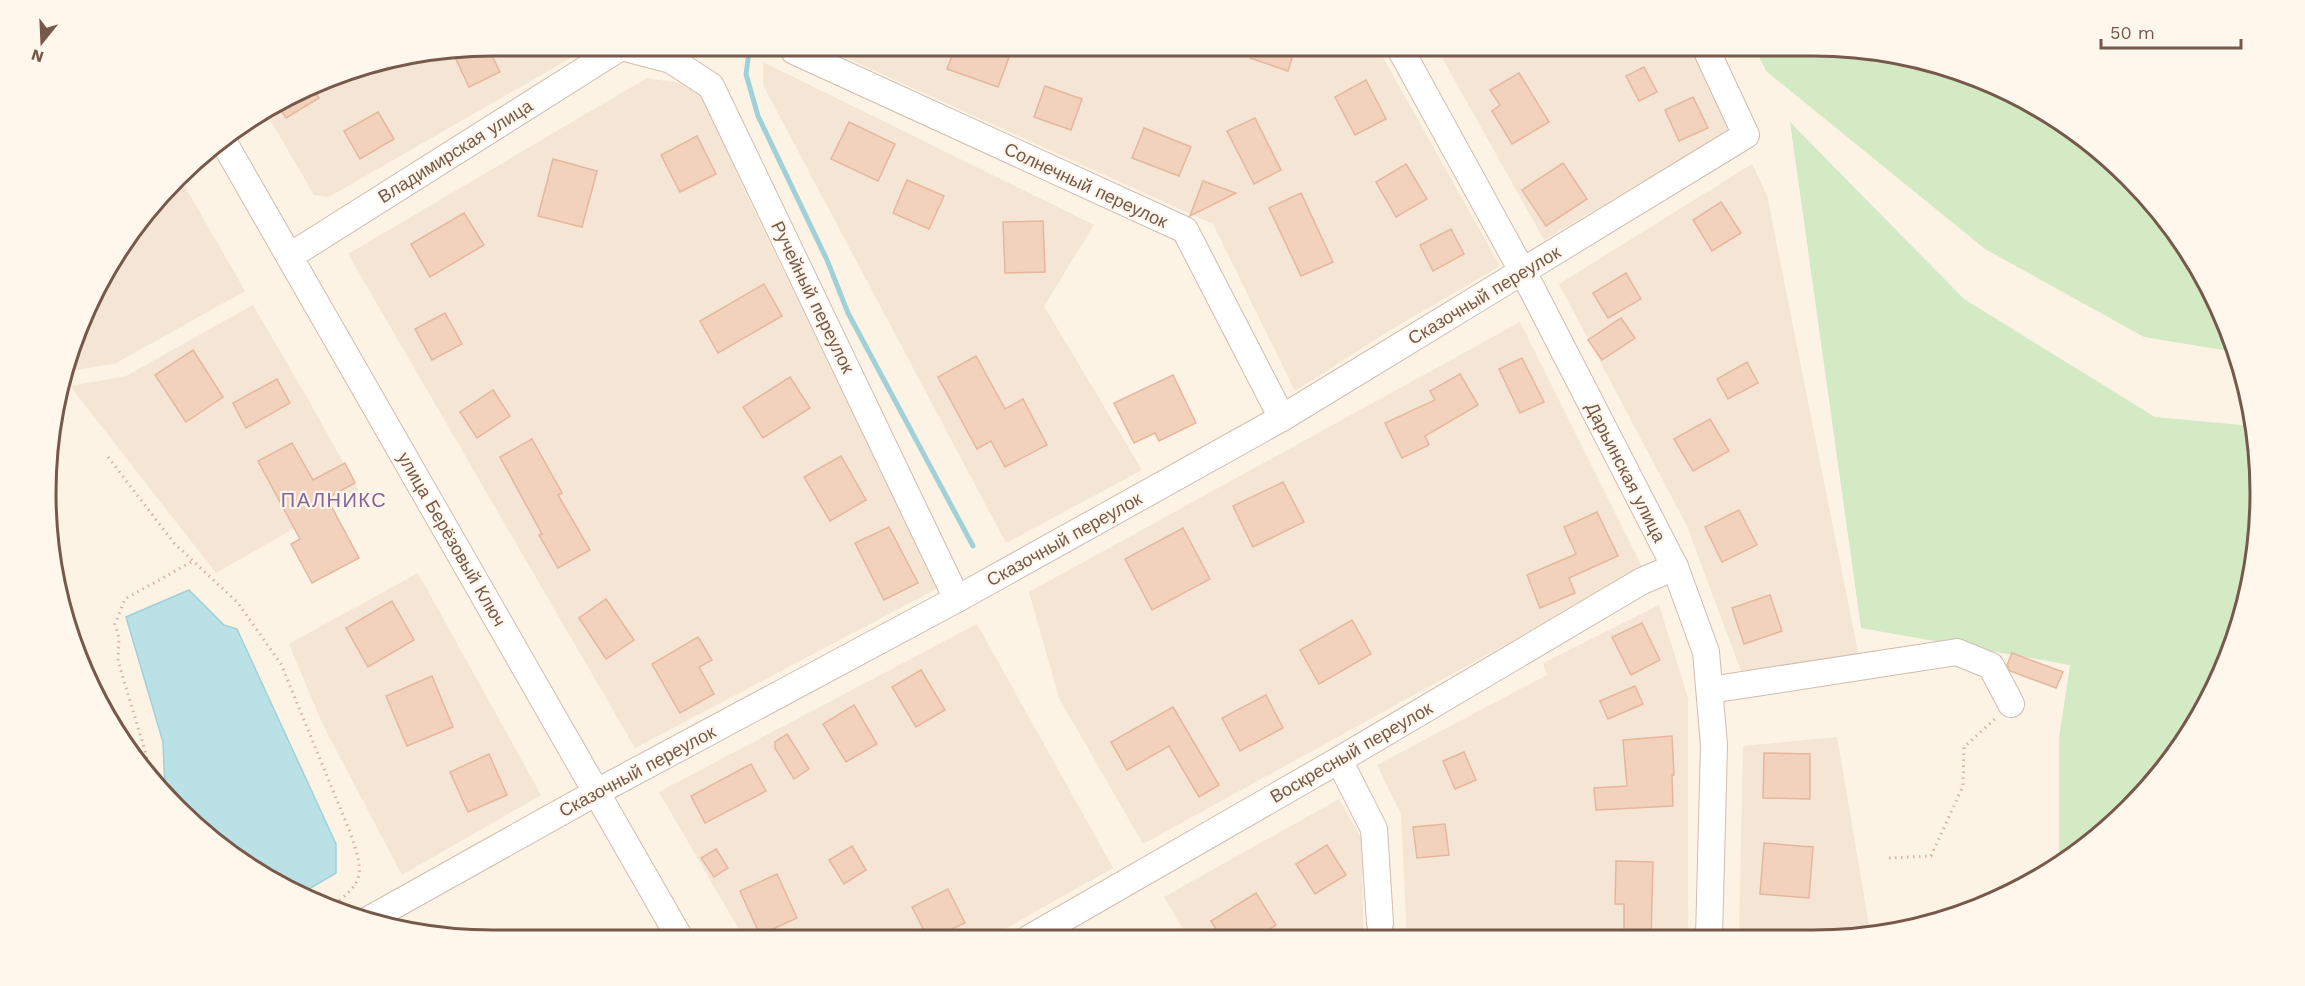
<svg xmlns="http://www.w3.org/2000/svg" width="2305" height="986" viewBox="0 0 2305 986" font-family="'Work Sans',sans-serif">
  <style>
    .residential { fill: #f4e5d4 }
    .green { fill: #d4eac4 }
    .water { fill: #bae1e6; stroke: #a0d1d8; stroke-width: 1.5 }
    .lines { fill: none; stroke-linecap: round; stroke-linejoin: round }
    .stream { stroke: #a0d1d8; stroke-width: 5 }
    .building { fill: #f2d1bd; stroke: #e5b79d; stroke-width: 1.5 }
    .minor-casing { stroke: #d0bdae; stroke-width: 28 }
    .path { stroke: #d7b4a0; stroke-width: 3; stroke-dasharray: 1.5 4.5; stroke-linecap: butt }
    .minor { stroke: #fff; stroke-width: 26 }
    .labels { text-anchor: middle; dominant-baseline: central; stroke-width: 4.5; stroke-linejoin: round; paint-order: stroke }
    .street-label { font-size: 18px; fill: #76594a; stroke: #fff7ec }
    .neighbourhood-label { font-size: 20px; letter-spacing: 1.5px; fill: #876599; stroke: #fff7ec }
    .rim { fill: none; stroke: #76594a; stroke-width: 3 }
  </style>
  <rect width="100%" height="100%" fill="#fcf3e5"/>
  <g class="residential">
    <path d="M493,45H586L588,48L329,197L314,195L264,109L349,69Z"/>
    <path d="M818,45H1376L1500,266L1389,331L1295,391L1213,224Z"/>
    <path d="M1435,45H1690L1729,130L1544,240Z"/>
    <path d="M763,62L1094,225L1044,306L1142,470L1006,543L763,85Z"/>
    <path d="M647,78L698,86L747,196L938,588L635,748L348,254Z"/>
    <path d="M1752,164L1767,195L1858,653L1742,674L1687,526L1559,284Z"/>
    <path d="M180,178L245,291L116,363L66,372L105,269Z"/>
    <path d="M253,305L308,399L359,491L216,573L70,386L126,376Z"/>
    <path d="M1520,322L1643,569L1143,844L1059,698L1029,592Z"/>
    <path d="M418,573L541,795L402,875L322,723L289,644Z"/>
    <path d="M1659,605L1688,698V938H1407L1401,814L1377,765L1547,675L1543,663Z"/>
    <path d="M977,624L1113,868L985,940H745L659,792Z"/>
    <path d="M1837,737L1871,937H1739L1743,746Z"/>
    <path d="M1339,799L1361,838L1364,939H1189L1164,897Z"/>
  </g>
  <g class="green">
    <path d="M1753,45H1812L1956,69L2036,105L2108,156L2168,221L2214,295L2235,352L2144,337L1985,249L1766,71Z"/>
    <path d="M1790,122L1964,299L2155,417L2253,426L2259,464L2256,552L2236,637L2184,742L2085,848L2059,863V738L2070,665L1861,628Z"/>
  </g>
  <path class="water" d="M189,590L224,625L237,629L336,844V873L299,895L269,881L198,830L165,790L163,742L126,617Z"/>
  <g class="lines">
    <path class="stream" d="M750,45L746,74L758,116L827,260L848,313L973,546"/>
  </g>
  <g class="building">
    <path d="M956,45H993L1011,52L998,87L947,69Z"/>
    <path d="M1255,45H1296L1288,71L1250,58Z"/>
    <path d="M487,46L500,72L469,87L454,55L466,50Z"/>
    <path d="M1644,67L1657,92L1639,101L1626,76Z"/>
    <path d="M1519,73L1549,122L1512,144L1492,111L1500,105L1490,90Z"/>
    <path d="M1366,80L1386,119L1355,135L1335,97Z"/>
    <path d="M311,86L319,98L286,118L276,102Z"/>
    <path d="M1045,86L1082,99L1071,130L1034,117Z"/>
    <path d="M1693,97L1708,128L1679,141L1665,110Z"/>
    <path d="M378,112L394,139L360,159L344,131Z"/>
    <path d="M1255,118L1281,170L1254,184L1227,131Z"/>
    <path d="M849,122L895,144L878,181L831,159Z"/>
    <path d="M1144,128L1191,147L1179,176L1132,158Z"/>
    <path d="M697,136L716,174L680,192L661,155Z"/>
    <path d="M553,159L597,171L582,227L538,216Z"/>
    <path d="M1563,163L1587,199L1546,226L1522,190Z"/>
    <path d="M1406,164L1427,199L1396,217L1376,182Z"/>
    <path d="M907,180L944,196L929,229L893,213Z"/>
    <path d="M1203,181L1236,193L1190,216Z"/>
    <path d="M1301,193L1333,262L1301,276L1269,208Z"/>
    <path d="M1721,202L1741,233L1712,251L1693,220Z"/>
    <path d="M464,213L484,245L430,277L411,244Z"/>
    <path d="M1043,221L1045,272L1005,273L1003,222Z"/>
    <path d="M1451,229L1464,254L1433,271L1420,245Z"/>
    <path d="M1626,273L1641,299L1608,318L1593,293Z"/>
    <path d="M764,284L782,316L718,353L700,321Z"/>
    <path d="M445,313L462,344L432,360L415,329Z"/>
    <path d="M1621,318L1635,338L1602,360L1588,340Z"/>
    <path d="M193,350L223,397L186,422L155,375Z"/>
    <path d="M976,356L1005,409L1023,399L1047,445L1005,467L991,441L977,449L938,377Z"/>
    <path d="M1522,358L1544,402L1520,413L1499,369Z"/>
    <path d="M1747,362L1758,383L1728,399L1717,379Z"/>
    <path d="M1460,374L1478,405L1425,436L1429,445L1402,458L1385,423L1435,400L1430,391Z"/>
    <path d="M1173,375L1196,423L1159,441L1155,433L1134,443L1114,403Z"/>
    <path d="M790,377L810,408L763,438L743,407Z"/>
    <path d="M277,379L290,403L246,428L233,403Z"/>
    <path d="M493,390L510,416L477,438L460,412Z"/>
    <path d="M1710,419L1729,451L1693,471L1674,439Z"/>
    <path d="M532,439L562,493L558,495L590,550L558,568L539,535L542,534L500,457Z"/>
    <path d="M292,443L313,480L345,463L355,483L327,498L359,558L312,583L291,544L300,539L258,461Z"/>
    <path d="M841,456L866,500L830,521L804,477Z"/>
    <path d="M1283,482L1304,522L1253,547L1233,506Z"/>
    <path d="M1739,510L1757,545L1722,562L1705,527Z"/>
    <path d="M1597,512L1618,556L1569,578L1575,593L1540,608L1527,575L1576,554L1564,527Z"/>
    <path d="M889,527L918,583L884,600L855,543Z"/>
    <path d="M1183,528L1210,579L1152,610L1125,559Z"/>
    <path d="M1770,595L1782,631L1744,644L1732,608Z"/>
    <path d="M606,599L634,640L606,659L579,618Z"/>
    <path d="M392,601L414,640L368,667L346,628Z"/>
    <path d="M1352,620L1371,654L1319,684L1300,650Z"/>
    <path d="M1642,623L1660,660L1631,675L1612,637Z"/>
    <path d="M698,637L712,660L699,667L714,694L680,713L652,664Z"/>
    <path d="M2012,653L2063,672L2056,688L2010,671L2007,665Z"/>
    <path d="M921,670L945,710L916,727L892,687Z"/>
    <path d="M432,676L453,727L407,746L386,696Z"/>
    <path d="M1635,686L1643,704L1608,719L1600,701Z"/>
    <path d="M1266,695L1283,728L1240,751L1222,718Z"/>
    <path d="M854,705L877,744L846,762L823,724Z"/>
    <path d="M1173,707L1219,785L1199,797L1169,746L1127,770L1111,742Z"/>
    <path d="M787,734L809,769L794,779L775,748V742Z"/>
    <path d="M1672,736L1674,775H1672L1673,806L1596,810L1594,788L1627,786L1623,740Z"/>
    <path d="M1464,752L1476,780L1455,789L1443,761Z"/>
    <path d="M1764,753L1810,754V799L1763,798Z"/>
    <path d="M489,754L507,795L468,812L450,772Z"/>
    <path d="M751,764L766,791L705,823L691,796Z"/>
    <path d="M1445,824L1449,855L1417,858L1413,827Z"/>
    <path d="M1764,843L1813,847L1809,898L1760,894Z"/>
    <path d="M1327,845L1346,875L1315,894L1296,864Z"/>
    <path d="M852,846L866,870L844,884L829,860Z"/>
    <path d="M716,849L728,868L714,877L701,858Z"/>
    <path d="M1616,861L1653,862L1651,938H1624V904H1615Z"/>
    <path d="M777,874L797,918L760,935L740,891Z"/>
    <path d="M948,889L965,923L929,940L912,907Z"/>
    <path d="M1256,893L1276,925L1254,939H1222L1211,921Z"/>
  </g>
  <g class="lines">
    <g class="minor-casing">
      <g id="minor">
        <path d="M1398,45L1532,289L1675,567L1706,652L1714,745L1709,938"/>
        <path d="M621,47L671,60L711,86L957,599"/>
        <path d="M794,51L1185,230L1282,418"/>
        <path d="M222,139L681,940"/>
        <path d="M290,256L621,47"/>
        <path d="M1710,690L1957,652L1991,666L2011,704"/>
        <path d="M1339,760L1374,829L1380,923"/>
        <path d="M368,920L597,792L957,599L1282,418L1746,135L1704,45"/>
        <path d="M1028,939L1339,760L1642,581L1675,567"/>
      </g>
    </g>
    <g class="path">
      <path d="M108,457L174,543L238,603L281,664L350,832C364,874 366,882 329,908"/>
      <path d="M149,770L146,754L118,661L119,638L115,624L125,599L193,561"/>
      <path d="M1889,858L1931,856L1963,786L1964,747L1996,718"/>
    </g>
    <use href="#minor" class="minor"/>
  </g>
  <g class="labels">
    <g class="street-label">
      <text transform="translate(455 151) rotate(-32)">Владимирская улица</text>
      <text transform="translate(1086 185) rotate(25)">Солнечный переулок</text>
      <text transform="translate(1484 295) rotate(-31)">Сказочный переулок</text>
      <text transform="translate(813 297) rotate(64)">Ручейный переулок</text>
      <text transform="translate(1626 472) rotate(63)">Дарьинская улица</text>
      <text transform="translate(452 539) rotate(60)">улица Берёзовый Ключ</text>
      <text transform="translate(1064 539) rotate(-29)">Сказочный переулок</text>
      <text transform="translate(1351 752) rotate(-30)">Воскресный переулок</text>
      <text transform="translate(637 771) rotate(-28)">Сказочный переулок</text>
    </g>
    <g class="neighbourhood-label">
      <text x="334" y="500">ПАЛНИКС</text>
    </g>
  </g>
  <path d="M0 0H2305V986H0ZM493 56H1813A437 437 0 0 1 2250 493V493A437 437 0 0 1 1813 930H493A437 437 0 0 1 56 493V493A437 437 0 0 1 493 56Z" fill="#fff7ec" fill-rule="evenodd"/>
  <path class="rim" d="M493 56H1813A437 437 0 0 1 2250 493V493A437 437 0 0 1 1813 930H493A437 437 0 0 1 56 493V493A437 437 0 0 1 493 56Z"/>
  <g transform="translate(42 42) rotate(198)" stroke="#fff7ec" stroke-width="4.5" paint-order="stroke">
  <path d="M0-4.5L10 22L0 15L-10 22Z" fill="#76594a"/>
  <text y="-9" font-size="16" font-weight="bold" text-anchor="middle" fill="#76594a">N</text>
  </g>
  <path d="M2101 39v9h140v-9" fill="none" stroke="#76594a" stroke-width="3"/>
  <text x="2110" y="39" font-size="18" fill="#76594a" stroke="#fff7ec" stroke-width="4.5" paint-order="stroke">50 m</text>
</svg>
